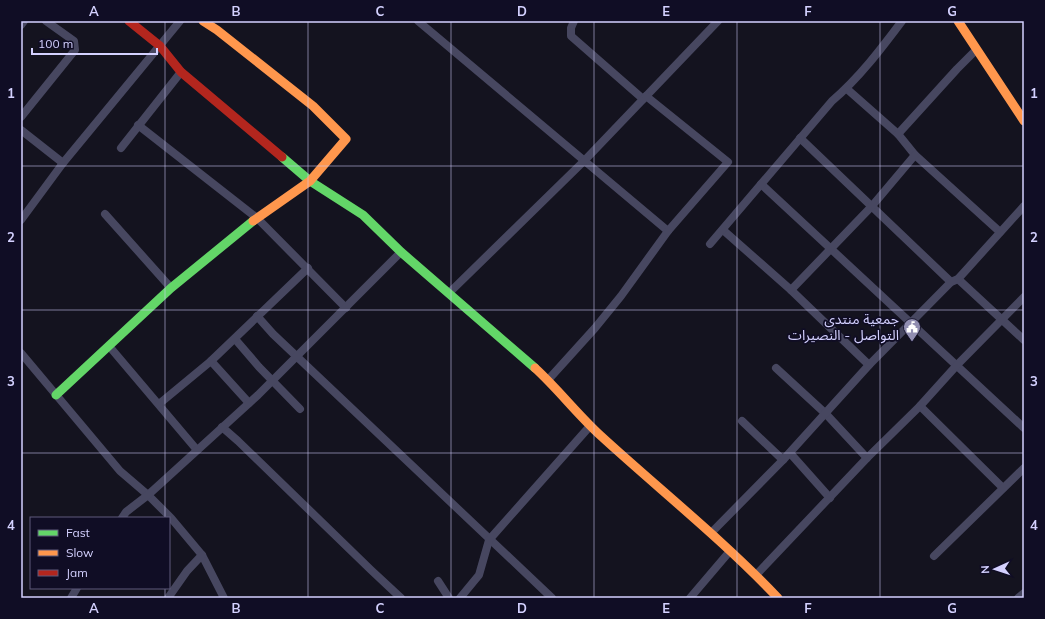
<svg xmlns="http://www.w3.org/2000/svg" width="1045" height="619" viewBox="0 0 1045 619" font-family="Mulish,'Noto Sans Arabic',sans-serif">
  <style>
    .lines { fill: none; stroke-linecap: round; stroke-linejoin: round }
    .street { stroke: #474760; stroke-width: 8 }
    .fast { stroke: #63d668; stroke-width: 9 }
    .slow { stroke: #ff974d; stroke-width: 9 }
    .jam { stroke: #b3261e; stroke-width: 9 }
    .grid { fill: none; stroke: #d4d1ff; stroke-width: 1; stroke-opacity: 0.55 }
    .labels { text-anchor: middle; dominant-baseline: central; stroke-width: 3.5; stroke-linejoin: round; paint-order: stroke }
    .poi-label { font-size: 14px; fill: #d4d1ff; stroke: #100d25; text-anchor: end }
    .neatline { fill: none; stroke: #d4d1ff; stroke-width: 1.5 }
    .grid-label { font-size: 13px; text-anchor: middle; font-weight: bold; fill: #d4d1ff }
  </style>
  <rect width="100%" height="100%" fill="#14131f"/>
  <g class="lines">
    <g class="street">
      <path d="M418,21L668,231"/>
      <path d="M574,21L571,28V36L643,99"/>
      <path d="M21,25L24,21"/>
      <path d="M847,89L898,134L915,155L1000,232"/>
      <path d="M21,117L75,50L74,41L46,21"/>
      <path d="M138,125L257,218L346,308"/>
      <path d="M21,130L63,163"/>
      <path d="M898,134L957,69L976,50"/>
      <path d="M800,138L951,282"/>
      <path d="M121,148L181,72"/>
      <path d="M761,184L1024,428"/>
      <path d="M105,214L171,288"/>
      <path d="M21,220L63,163L180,21"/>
      <path d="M723,230L791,290L869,365"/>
      <path d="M710,244L832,101C859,78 881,49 902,21"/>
      <path d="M958,279L1024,340"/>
      <path d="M791,290L872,206L915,155"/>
      <path d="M449,293L584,161L718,21"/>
      <path d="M257,316L273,334L552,598"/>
      <path d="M235,339L259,367L300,409"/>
      <path d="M109,346L197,450"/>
      <path d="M21,353L120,471L148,495L171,518L202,555L224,598"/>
      <path d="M211,361L249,403"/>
      <path d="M776,368L826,414L867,458"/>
      <path d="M548,380L595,328L621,296L668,231L728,162L646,96"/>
      <path d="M159,404L211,361L308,268"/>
      <path d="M920,406L1003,488"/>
      <path d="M742,421L783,460"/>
      <path d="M222,427L238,441L371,570L401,598"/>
      <path d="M790,453L830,498"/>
      <path d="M122,518L126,512L148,495L258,395L401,252"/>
      <path d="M711,533L783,460L869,365L951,282L958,279L1024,206"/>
      <path d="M934,556L1024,468"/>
      <path d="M756,575L867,458L920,406L957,365L1024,297"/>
      <path d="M438,581L449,598"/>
      <path d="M71,598L77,588"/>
      <path d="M168,598L187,571L202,555"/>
      <path d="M460,598L479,575L489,540L590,426"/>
      <path d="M690,598L730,551"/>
      <path d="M1018,598L1024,593"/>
    </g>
    <g class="fast">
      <path d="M282,157L310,181L363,215L401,252L535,368"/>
      <path d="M56,395L171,288L253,221"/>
    </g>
    <g class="slow">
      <path d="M203,21L217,30L313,106L346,139L310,181L253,221"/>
      <path d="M958,21L1024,121"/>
      <path d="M535,368C558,389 577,414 601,436C660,490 723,540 778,598"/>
    </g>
    <path class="jam" d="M129,21L160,46L181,72L282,157"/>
  </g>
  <path class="grid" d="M165,21V518M308,21V598M451,21V598M594,21V598M737,21V598M880,21V598M21,166H1024M21,310H1024M21,453H1024M165,588V598"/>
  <defs>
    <g id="civic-pin" transform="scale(0.9)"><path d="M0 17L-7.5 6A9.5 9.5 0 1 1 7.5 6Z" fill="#918eb1" stroke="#100d25"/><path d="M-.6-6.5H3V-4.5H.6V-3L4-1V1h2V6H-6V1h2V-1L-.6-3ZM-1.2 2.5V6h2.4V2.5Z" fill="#fff"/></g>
  </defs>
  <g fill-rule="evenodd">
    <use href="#civic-pin" x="912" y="327"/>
  </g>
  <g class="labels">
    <g class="poi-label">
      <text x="899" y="319">جمعية منتدى<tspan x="899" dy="16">التواصل - النصيرات</tspan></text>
    </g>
  </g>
  <rect width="1045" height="619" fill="none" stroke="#100d25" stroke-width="44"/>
  <rect x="30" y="517" width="140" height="72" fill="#100d25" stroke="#5e5b7c"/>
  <rect x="38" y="530" width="20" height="6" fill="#63d668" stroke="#5e5b7c"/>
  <text x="66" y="537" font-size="12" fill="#d4d1ff">Fast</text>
  <rect x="38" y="550" width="20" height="6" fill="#ff974d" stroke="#5e5b7c"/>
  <text x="66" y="557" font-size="12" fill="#d4d1ff">Slow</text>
  <rect x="38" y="570" width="20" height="6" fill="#b3261e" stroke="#5e5b7c"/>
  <text x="66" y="577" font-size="12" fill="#d4d1ff">Jam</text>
  <g transform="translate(995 569) rotate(267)" stroke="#100d25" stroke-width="3" paint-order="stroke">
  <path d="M0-3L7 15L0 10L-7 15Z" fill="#d4d1ff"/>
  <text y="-6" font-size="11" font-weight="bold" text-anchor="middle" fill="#d4d1ff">N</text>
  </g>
  <path d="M32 48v6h125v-6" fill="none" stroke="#d4d1ff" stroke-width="2"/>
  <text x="38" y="48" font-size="12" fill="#d4d1ff" stroke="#100d25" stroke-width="3" paint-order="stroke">100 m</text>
  <rect x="22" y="22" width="1001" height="575" class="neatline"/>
  <g class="grid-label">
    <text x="94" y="16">A</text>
    <text x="236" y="16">B</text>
    <text x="380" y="16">C</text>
    <text x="522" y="16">D</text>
    <text x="666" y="16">E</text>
    <text x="808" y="16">F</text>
    <text x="952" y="16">G</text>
    <text x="11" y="98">1</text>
    <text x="1034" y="98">1</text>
    <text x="11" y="242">2</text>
    <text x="1034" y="242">2</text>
    <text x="11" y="386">3</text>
    <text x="1034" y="386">3</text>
    <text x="11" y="530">4</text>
    <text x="1034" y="530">4</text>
    <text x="94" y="613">A</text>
    <text x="236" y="613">B</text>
    <text x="380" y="613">C</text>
    <text x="522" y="613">D</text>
    <text x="666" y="613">E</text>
    <text x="808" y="613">F</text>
    <text x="952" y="613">G</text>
  </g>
</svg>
